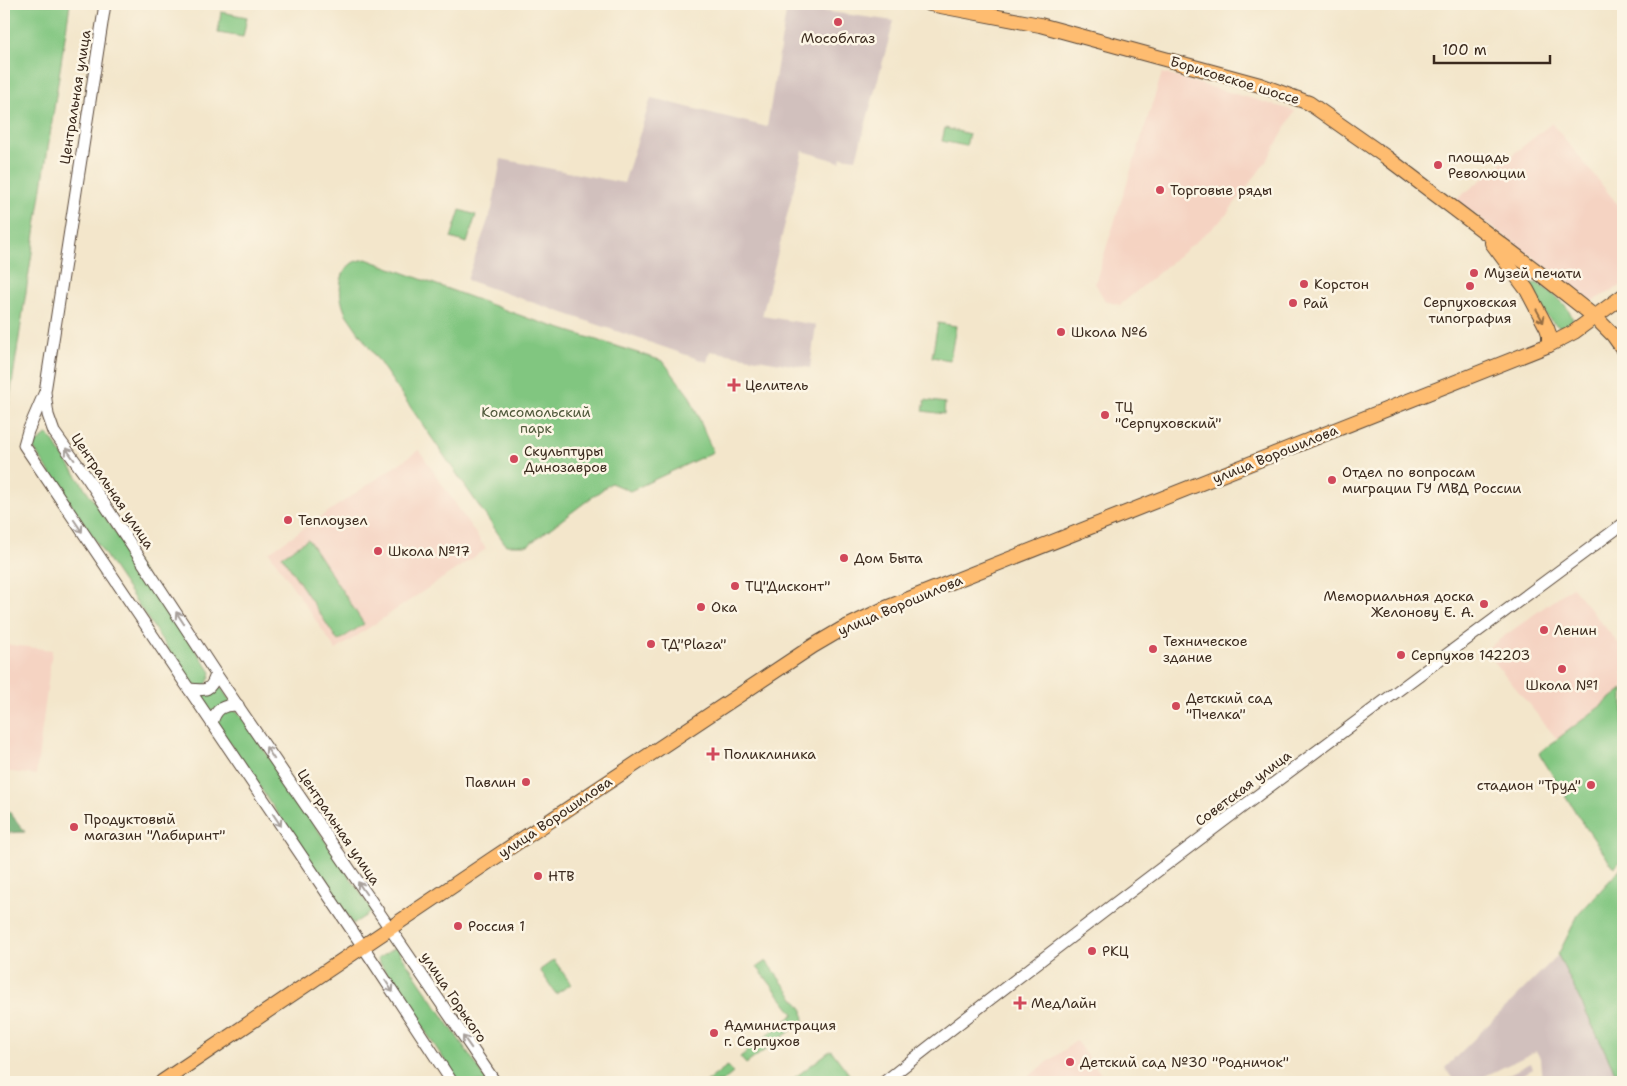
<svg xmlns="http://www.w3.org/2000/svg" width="1627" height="1086" viewBox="0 0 1627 1086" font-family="'Shantell Sans',sans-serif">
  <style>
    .built { fill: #f5d3c2 }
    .industrial { fill: #d1c0bd }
    .green { fill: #81c680; stroke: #5e784f }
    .forest { fill: #68ab6e; stroke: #526a46 }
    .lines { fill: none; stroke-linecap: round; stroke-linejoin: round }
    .minor-casing { stroke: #574638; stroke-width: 13 }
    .major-casing { stroke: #574638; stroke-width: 16 }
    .minor { stroke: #fff; stroke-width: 11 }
    .major { stroke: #febc70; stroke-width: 14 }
    .oneway { stroke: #936c43 }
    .oneway2 { stroke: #a79f9a }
    .poi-dot { fill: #d1495b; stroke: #fcf5e5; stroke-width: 2 }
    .labels { text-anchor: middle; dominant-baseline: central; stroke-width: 5; stroke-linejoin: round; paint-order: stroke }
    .poi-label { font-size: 14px; fill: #3b2a1e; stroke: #fcf5e5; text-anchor: start }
    .street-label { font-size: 14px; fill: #3b2a1e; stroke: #fcf5e5 }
    .park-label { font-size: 14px; fill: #50593b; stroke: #fcf5e5 }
  </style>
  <rect width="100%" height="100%" fill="#fcf5e5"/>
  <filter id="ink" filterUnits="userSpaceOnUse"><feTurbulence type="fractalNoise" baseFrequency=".02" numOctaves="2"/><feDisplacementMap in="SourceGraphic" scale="10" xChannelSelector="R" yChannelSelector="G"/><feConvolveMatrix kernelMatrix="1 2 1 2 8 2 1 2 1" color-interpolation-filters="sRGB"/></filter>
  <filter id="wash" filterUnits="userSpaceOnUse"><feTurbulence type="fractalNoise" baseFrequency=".0096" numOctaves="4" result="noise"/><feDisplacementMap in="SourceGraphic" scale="20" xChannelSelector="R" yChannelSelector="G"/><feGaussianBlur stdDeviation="1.12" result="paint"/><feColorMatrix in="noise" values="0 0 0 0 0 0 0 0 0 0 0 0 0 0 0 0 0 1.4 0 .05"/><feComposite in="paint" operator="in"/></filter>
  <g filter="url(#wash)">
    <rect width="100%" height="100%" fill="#f3e6cb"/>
    <g class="built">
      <path d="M1162,73L1295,111L1268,159L1223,219L1120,305L1105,301L1095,283Z"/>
      <path d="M1552,123L1623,211V285L1592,301L1456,200Z"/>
      <path d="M419,450L486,549L336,650L269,552Z"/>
      <path d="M1572,587L1623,649V689L1557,739L1485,650Z"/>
      <path d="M4,644L52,650L36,775L4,771Z"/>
      <path d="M1076,1041L1107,1082H1021Z"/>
    </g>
    <g class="industrial">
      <path d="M787,6L894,21L856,159L841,157L840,162L803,151L762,316L816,325L810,368L710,351L707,362L467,280L492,209L501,159L624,183L651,98L767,127Z"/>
      <path d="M1558,955L1620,1082H1542L1540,1058L1536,1051L1473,1082H1455L1445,1068Z"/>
      <path d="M1531,1063L1533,1069L1509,1082H1493Z"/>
    </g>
    <g class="green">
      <path d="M4,4H70L4,436Z"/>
      <path d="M221,12L247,17L243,37L218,33Z"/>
      <path d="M945,128L969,134L966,146L942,141Z"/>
      <path d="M460,210L476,215L467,243L451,238Z"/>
      <path d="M366,259L530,319L663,361L690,397L713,452L630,491L611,483L528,545H506L346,314C339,299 336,276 351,264C354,261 361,260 366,259Z"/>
      <path d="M1537,283C1550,292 1572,305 1573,323C1557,340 1539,304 1531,293L1530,288L1532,284Z"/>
      <path d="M938,323L956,326L950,360L932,357Z"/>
      <path d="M925,400L945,403L944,414L923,411Z"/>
      <path d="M48,434L211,672L210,677L206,685L198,687L190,682L32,446Z"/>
      <path d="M308,539L364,624L338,641L282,556Z"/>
      <path d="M218,683L231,702L211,715L198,694Z"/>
      <path d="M1623,689V859L1614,868L1578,816L1539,753Z"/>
      <path d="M232,710L239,713L373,911L353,924L218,726V719L223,713Z"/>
      <path d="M1623,866V1082H1620L1558,955L1578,915Z"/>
      <path d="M396,947L488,1082H459L377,959Z"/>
      <path d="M554,960L571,984L556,994L540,970Z"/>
      <path d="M766,961L803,1010L804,1021L746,1064L740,1057L794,1014L757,967Z"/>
      <path d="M831,1050L855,1082H789Z"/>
      <path d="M727,1066L733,1073L722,1082H706Z"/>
    </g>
    <path class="forest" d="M4,805L25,832L4,833Z"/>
  </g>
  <g filter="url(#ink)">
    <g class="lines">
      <g class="minor-casing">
        <g id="minor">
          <path d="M105,4L45,392L48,415L54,432L88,479L216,674L495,1082"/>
          <path d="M44,394L28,431L24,445L372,960L452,1082"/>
          <path d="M189,689C206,691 211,691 216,674"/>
          <path d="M212,723C216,708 223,705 238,705"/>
          <path d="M884,1082C1127,891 1375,707 1623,524"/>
        </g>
      </g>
      <g class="major-casing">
        <g id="major">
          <path d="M930,4L1040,25L1260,85L1309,103L1386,157L1543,276L1595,317L1613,335L1623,349"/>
          <path d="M1492,243L1527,290L1547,328L1549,334V345"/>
          <path d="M162,1082C378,935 595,790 813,646L842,629L886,608L1549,345L1574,332L1623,296"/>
        </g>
      </g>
      <use href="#minor" class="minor"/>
      <use href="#major" class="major"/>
    </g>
    <defs><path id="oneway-shaft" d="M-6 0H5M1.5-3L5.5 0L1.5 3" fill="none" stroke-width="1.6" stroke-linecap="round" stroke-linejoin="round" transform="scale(1.25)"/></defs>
    <use class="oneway" href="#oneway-shaft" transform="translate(1540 316) rotate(62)"/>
    <g class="oneway2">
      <use href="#oneway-shaft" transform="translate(70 454) rotate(-126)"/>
      <use href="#oneway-shaft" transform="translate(78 526) rotate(56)"/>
      <use href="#oneway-shaft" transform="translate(180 618) rotate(-123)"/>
      <use href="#oneway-shaft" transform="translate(270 753) rotate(-124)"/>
      <use href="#oneway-shaft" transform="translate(277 820) rotate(56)"/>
      <use href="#oneway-shaft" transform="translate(362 888) rotate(-124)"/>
      <use href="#oneway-shaft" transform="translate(389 986) rotate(57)"/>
      <use href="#oneway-shaft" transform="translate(467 1042) rotate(-125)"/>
    </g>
  </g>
  <g class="poi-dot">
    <circle cx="838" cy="22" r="5"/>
    <circle cx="1438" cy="165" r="5"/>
    <circle cx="1160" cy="190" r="5"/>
    <circle cx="1474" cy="273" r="5"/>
    <circle cx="1304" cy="284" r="5"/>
    <circle cx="1470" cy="286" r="5"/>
    <circle cx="1293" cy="303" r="5"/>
    <circle cx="1061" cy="332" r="5"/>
    <path d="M731.5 377.5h5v5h5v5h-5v5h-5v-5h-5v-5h5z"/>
    <circle cx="1105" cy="415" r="5"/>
    <circle cx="514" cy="459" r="5"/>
    <circle cx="1332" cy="480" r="5"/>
    <circle cx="288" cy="520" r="5"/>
    <circle cx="378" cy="551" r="5"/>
    <circle cx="844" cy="558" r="5"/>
    <circle cx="735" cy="586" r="5"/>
    <circle cx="1484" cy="604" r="5"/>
    <circle cx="701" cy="607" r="5"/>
    <circle cx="1544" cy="630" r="5"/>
    <circle cx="651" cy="644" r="5"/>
    <circle cx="1153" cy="649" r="5"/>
    <circle cx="1401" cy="655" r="5"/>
    <circle cx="1562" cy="669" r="5"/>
    <circle cx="1176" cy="706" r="5"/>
    <path d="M710.5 746.5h5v5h5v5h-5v5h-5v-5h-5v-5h5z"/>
    <circle cx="526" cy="782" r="5"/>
    <circle cx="1591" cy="785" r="5"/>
    <circle cx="74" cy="827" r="5"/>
    <circle cx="538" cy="876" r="5"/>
    <circle cx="458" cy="926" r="5"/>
    <circle cx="1092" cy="951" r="5"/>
    <path d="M1017.5 995.5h5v5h5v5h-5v5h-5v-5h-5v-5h5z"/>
    <circle cx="714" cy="1033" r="5"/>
    <circle cx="1070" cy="1062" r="5"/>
  </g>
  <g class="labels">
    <g class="poi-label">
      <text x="838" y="38" text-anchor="middle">Мособлгаз</text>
      <text x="1448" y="157">площадь<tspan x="1448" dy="16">Революции</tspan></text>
      <text x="1170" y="190">Торговые ряды</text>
      <text x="1484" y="273">Музей печати</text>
      <text x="1314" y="284">Корстон</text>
      <text x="1470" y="302" text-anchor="middle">Серпуховская<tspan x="1470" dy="16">типография</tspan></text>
      <text x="1303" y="303">Рай</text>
      <text x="1071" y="332">Школа №6</text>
      <text x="745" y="385">Целитель</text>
      <text x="1115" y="407">ТЦ<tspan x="1115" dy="16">"Серпуховский"</tspan></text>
      <text x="524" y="451">Скульптуры<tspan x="524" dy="16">Динозавров</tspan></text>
      <text x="1342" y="472">Отдел по вопросам<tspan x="1342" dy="16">миграции ГУ МВД России</tspan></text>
      <text x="298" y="520">Теплоузел</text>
      <text x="388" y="551">Школа №17</text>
      <text x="854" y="558">Дом Быта</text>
      <text x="745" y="586">ТЦ"Дисконт"</text>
      <text x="1474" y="596" text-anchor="end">Мемориальная доска<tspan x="1474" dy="16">Желонову Е. А.</tspan></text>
      <text x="711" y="607">Ока</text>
      <text x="1554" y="630">Ленин</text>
      <text x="1163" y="641">Техническое<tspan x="1163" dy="16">здание</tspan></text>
      <text x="661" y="644">ТД"Plaza"</text>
      <text x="1411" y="655">Серпухов 142203</text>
      <text x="1562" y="685" text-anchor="middle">Школа №1</text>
      <text x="1186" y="698">Детский сад<tspan x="1186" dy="16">"Пчелка"</tspan></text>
      <text x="724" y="754">Поликлиника</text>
      <text x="516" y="782" text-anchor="end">Павлин</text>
      <text x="1581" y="785" text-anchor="end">стадион "Труд"</text>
      <text x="84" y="819">Продуктовый<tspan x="84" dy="16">магазин "Лабиринт"</tspan></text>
      <text x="548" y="876">НТВ</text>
      <text x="468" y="926">Россия 1</text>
      <text x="1102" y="951">РКЦ</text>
      <text x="1031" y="1003">МедЛайн</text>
      <text x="724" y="1025">Администрация<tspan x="724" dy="16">г. Серпухов</tspan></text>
      <text x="1080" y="1062">Детский сад №30 "Родничок"</text>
    </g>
    <g class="street-label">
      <text transform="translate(1235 80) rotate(17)">Борисовское шоссе</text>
      <text transform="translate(75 97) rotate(-81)">Центральная улица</text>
      <text transform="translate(1275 454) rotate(-22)">улица Ворошилова</text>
      <text transform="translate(113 491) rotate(56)">Центральная улица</text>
      <text transform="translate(900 605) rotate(-23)">улица Ворошилова</text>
      <text transform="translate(1243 788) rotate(-37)">Советская улица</text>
      <text transform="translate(555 817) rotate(-34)">улица Ворошилова</text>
      <text transform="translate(339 827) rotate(56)">Центральная улица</text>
      <text transform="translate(454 997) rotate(56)">улица Горького</text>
    </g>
    <g class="park-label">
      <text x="536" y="412">Комсомольский<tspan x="536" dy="16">парк</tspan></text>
    </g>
  </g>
  <rect width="1627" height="1086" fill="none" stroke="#fcf5e5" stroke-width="20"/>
  <path d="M1434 55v8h116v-8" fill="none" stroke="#3b2a1e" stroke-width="2.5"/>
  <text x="1442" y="55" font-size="15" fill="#3b2a1e" stroke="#fcf5e5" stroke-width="4" paint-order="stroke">100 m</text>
</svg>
